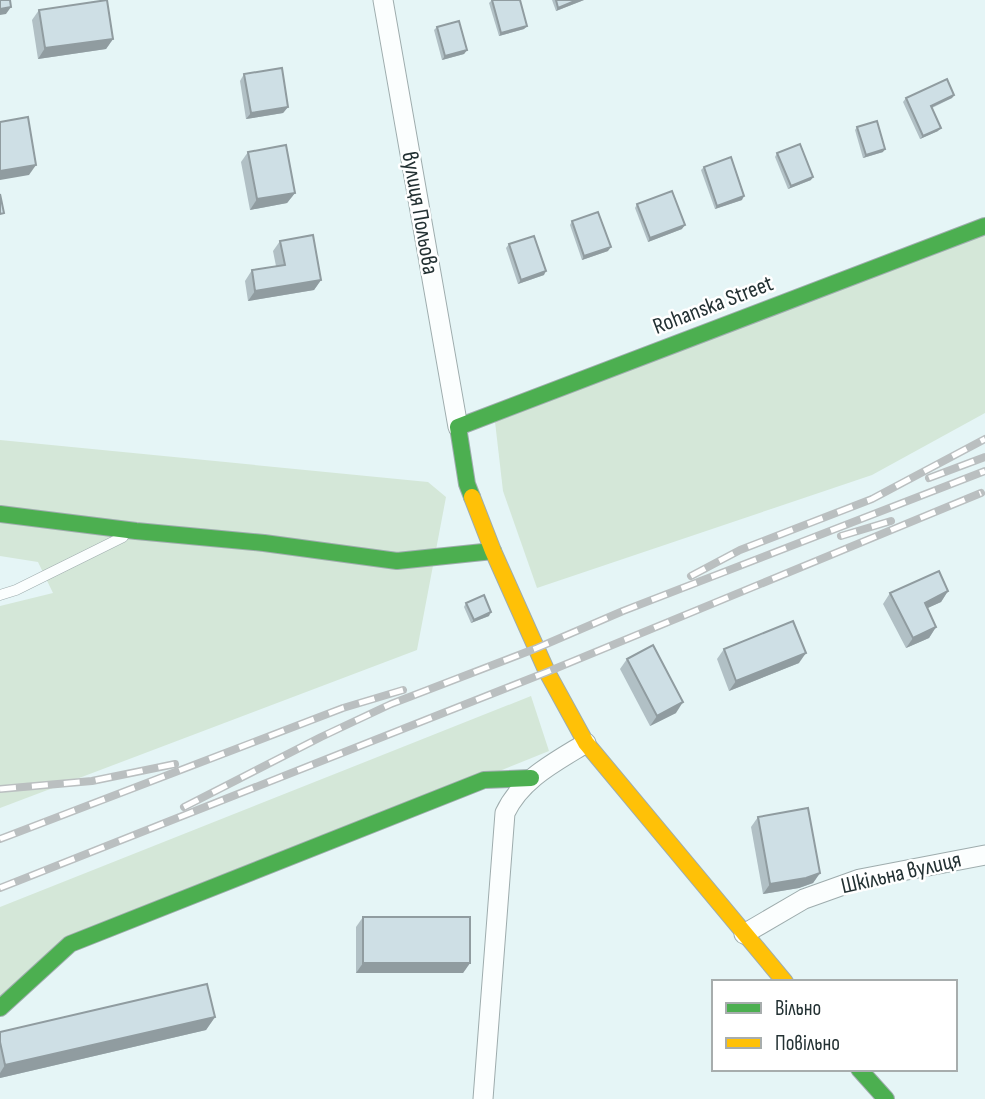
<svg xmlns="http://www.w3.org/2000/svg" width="985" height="1099" viewBox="0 0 985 1099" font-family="'Sofia Sans Condensed',sans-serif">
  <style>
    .green { fill: #d4e7d8 }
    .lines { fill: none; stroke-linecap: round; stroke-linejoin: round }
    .lane-casing { stroke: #9eacad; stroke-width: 11 }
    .street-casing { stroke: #9eacad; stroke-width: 21 }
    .fast-casing { stroke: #9eacad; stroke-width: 18 }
    .slow-casing { stroke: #9eacad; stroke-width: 18 }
    .lane { stroke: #fbfefe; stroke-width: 10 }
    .street { stroke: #fbfefe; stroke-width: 19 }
    .fast { stroke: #4caf50; stroke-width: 16 }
    .slow { stroke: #ffc107; stroke-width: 16 }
    .rail-casing { stroke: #babfc0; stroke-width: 8 }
    .rail { stroke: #fff; stroke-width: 5; stroke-dasharray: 16; stroke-linecap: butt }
    .wall { fill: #b1c0c5 }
    .shaded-wall { fill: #909ca0 }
    .building { fill: #cedfe5; stroke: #909ca0; stroke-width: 2 }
    .labels { text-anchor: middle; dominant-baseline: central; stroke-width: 5; stroke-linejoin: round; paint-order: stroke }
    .street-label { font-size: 23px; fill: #233133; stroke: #fff }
  </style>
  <rect width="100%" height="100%" fill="#e5f5f6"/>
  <g class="green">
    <path d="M985,226V413L872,475L537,588L503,491L494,413Z"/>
    <path d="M0,440L428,482L446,497L417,650L0,808V606L53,593L38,562L0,556Z"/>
    <path d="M531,696L549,751L70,944L0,1008V907Z"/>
  </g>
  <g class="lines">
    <g class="lane-casing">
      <path id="lane" d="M0,595L16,590L123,537"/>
    </g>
    <g class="street-casing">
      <g id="street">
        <path d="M383,0L458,427"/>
        <path d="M744,934L804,899L860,879L985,855"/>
        <path d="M483,1099L505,813C521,779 555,762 586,743"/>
      </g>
    </g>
    <g class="fast-casing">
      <g id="fast">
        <path d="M472,497L467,484L458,427L985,226"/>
        <path d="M0,514L136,531L264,543L397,561L493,551"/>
        <path d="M0,1008L70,944L484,780L531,778"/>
        <path d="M859,1069L886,1099"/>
      </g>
    </g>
    <g class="slow-casing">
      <path id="slow" d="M472,497L493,551L547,672L586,743L785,982"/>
    </g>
    <use href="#lane" class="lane"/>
    <use href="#street" class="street"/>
    <use href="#fast" class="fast"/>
    <use href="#slow" class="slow"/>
    <g class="rail-casing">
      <g id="rail">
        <path d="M929,478L985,457"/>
        <path d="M841,536L891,521"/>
        <path d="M691,576L740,550L872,499L985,439"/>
        <path d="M0,789L92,781L175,764"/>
        <path d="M184,807L321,737L391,704L537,648L623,611L985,471"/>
        <path d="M0,839L343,708L403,690"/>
        <path d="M0,888L547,672L981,493"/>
      </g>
    </g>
    <use href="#rail" class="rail"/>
  </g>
  <g class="wall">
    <path d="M492,0L527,26L524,29L499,36L489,3Z"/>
    <path d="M552,0H584L556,11Z"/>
    <path d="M39,10L113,39L106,49L38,59L32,20Z"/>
    <path d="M437,27L467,50L464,54L442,60L434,30Z"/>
    <path d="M244,74L288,107L283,113L246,119L240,81Z"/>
    <path d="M954,95L952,98L932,108L938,131L920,139L903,102L906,98Z"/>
    <path d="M857,127L883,152L863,158L855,130Z"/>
    <path d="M248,152L295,193L287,203L250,210L241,162Z"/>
    <path d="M777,153L811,180L788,189L775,157Z"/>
    <path d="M704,167L742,200L715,209L701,170Z"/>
    <path d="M637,204L682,229L648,242L635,208Z"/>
    <path d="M572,221L608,251L582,260L570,225Z"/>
    <path d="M280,241L321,280L314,290L248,301L245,281L252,270L276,266L273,251Z"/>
    <path d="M509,244L544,275L518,284L506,248Z"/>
    <path d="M948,591L941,602L927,608L936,627L929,638L906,648L883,604L890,593Z"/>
    <path d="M466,603L489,616L471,623L464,607Z"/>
    <path d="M724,649L799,663L729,691L717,659Z"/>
    <path d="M627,659L676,713L650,726L620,669Z"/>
    <path d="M758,817L820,873L813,883L799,888L763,894L751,827Z"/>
    <path d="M363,917L470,963L463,973H356V927Z"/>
    <path d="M215,1017L206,1030L0,1078V1032Z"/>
  </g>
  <g class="shaded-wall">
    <path d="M577,0H584L556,11L558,8Z"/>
    <path d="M11,7L6,14L0,15V9Z"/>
    <path d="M527,26L524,29L499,36L501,33Z"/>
    <path d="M113,39L106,49L38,59L45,48Z"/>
    <path d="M467,50L464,54L442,60L445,56Z"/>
    <path d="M954,95L952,98L928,109L931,106Z"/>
    <path d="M288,107L283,113L246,119L251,113Z"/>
    <path d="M941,128L938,131L920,139L923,136Z"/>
    <path d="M885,149L883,152L863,158L866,155Z"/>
    <path d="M36,165L29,175L0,180V171Z"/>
    <path d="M813,177L811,180L788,189L791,186Z"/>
    <path d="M295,193L287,203L250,210L257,199Z"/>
    <path d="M744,196L742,200L715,209L717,206Z"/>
    <path d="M685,225L682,229L648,242L650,238Z"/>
    <path d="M611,247L608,251L582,260L584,256Z"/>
    <path d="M546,271L544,275L518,284L521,280Z"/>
    <path d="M321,280L314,290L248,301L255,291Z"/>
    <path d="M948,591L941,602L917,613L925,603Z"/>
    <path d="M491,612L489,616L471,623L474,620Z"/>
    <path d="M936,627L929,638L906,648L913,638Z"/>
    <path d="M806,653L799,663L729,691L736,681Z"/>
    <path d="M683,702L676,713L650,726L657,716Z"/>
    <path d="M820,873L813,883L799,888L763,894L770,884Z"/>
    <path d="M363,963H470L463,973H356Z"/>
    <path d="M215,1017L206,1030L0,1078V1073L5,1065Z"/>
  </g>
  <g class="building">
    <path d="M0,0H10L11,7L0,9Z"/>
    <path d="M107,0L113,39L45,48L39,10Z"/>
    <path d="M492,0H520L527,26L501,33Z"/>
    <path d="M556,0H577L558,8Z"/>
    <path d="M459,21L467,50L445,56L437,27Z"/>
    <path d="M282,68L288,107L251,113L244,74Z"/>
    <path d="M947,79L954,95L931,106L941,128L923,136L906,98Z"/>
    <path d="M28,117L36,165L0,171V122Z"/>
    <path d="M877,121L885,149L866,155L857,127Z"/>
    <path d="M800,144L813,177L791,186L777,153Z"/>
    <path d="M286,145L295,193L257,199L248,152Z"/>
    <path d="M731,157L744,196L717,206L704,167Z"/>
    <path d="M672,191L685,225L650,238L637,204Z"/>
    <path d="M0,194L4,213L0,214Z"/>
    <path d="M598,212L611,247L584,256L572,221Z"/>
    <path d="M313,235L321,280L255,291L252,270L285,265L280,241Z"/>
    <path d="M534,236L546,271L521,280L509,244Z"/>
    <path d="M939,571L948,591L925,603L936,627L913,638L890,593Z"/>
    <path d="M484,595L491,612L474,620L466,603Z"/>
    <path d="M793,621L806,653L736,681L724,649Z"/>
    <path d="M653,645L683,702L657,716L627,659Z"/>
    <path d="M808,808L820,873L806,878L770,884L758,817Z"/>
    <rect x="363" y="917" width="107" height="46"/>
    <path d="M207,984L215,1017L5,1065L0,1042V1032Z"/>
  </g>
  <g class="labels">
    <g class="street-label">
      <text transform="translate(420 213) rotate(80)">вулиця Польова</text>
      <text transform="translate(713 305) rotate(-21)">Rohanska Street</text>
      <text transform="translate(901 873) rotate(-13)">Шкільна вулиця</text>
    </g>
  </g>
  <rect x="712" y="980" width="245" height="91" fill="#ffffff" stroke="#a7adad" stroke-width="2"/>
  <rect x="726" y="1003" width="35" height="10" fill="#4caf50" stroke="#a7adad" stroke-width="2"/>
  <text x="775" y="1015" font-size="21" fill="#233133">Вільно</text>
  <rect x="726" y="1038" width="35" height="10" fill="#ffc107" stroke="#a7adad" stroke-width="2"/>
  <text x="775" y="1050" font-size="21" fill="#233133">Повільно</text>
</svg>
